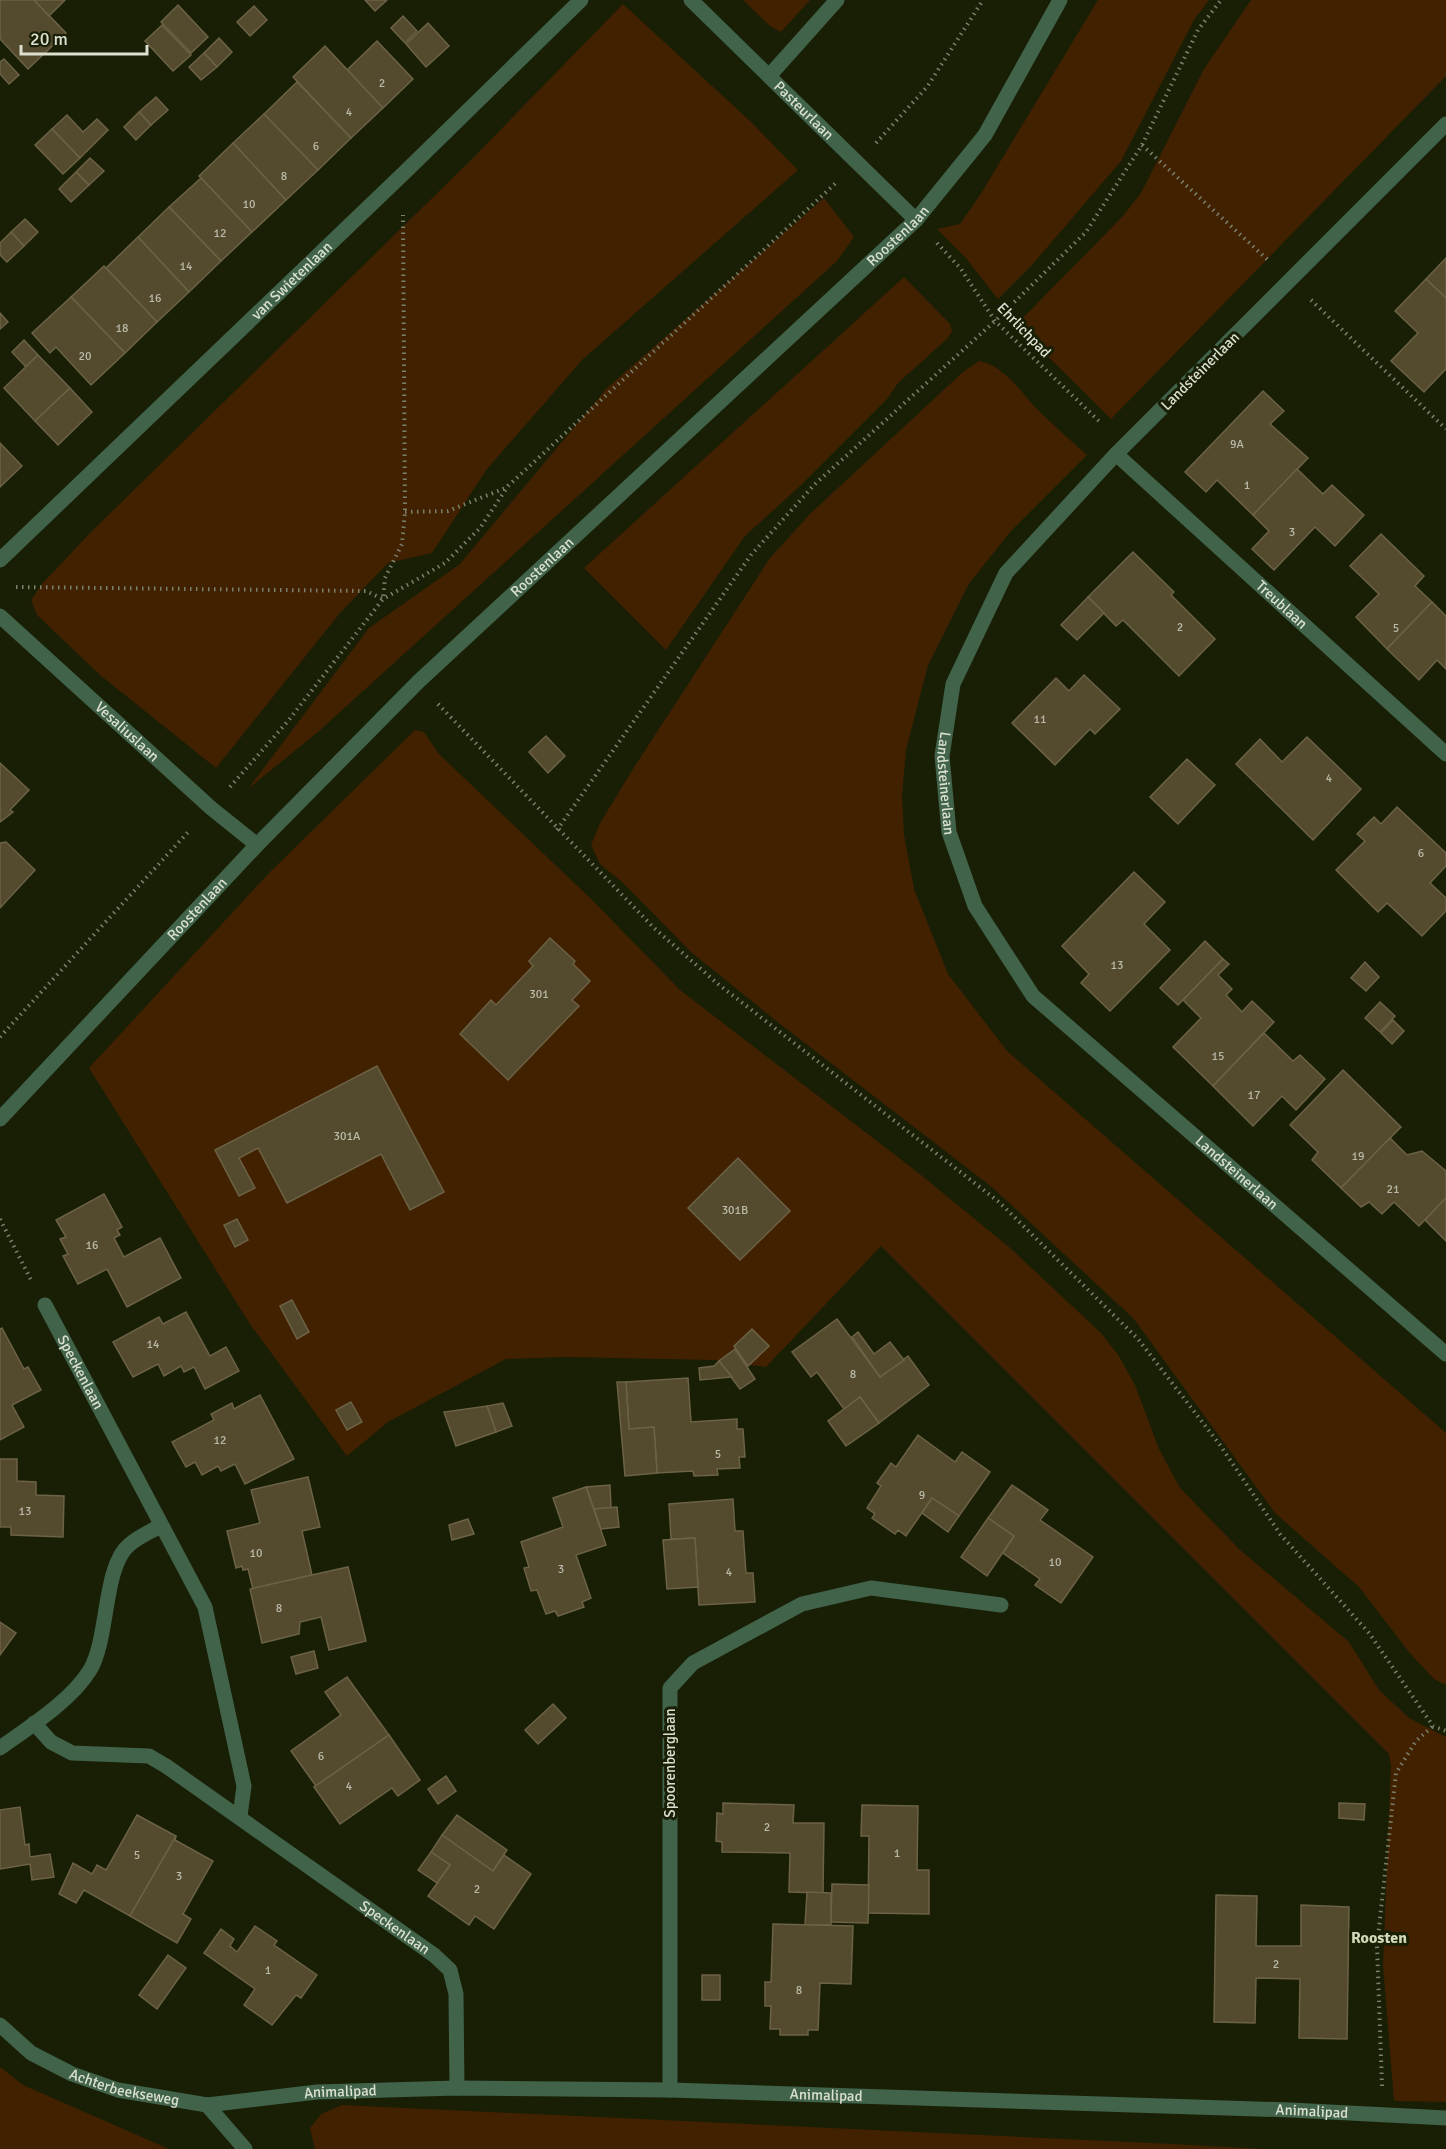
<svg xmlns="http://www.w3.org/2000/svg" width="1446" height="2149" viewBox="0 0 1446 2149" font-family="Signika,sans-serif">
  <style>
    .green { fill: #422100 }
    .building { fill: #544a2e; stroke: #6c6245; stroke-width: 1.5 }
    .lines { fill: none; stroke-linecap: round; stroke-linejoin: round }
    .path { stroke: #7b816c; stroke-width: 4; stroke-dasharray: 1.5 4.5; stroke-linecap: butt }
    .street { stroke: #41634a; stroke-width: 15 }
    .labels { text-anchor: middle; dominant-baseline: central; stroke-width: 6; stroke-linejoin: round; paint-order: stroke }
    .number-label { font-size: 12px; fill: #b9baa8 }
    .street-label { font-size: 15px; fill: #dbe0d0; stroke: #181f05 }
    .neighbourhood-label { font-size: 16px; font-weight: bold; fill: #cfd9b9; stroke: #181f05 }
  </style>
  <rect width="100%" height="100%" fill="#181f05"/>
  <g class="green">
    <path d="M743,0H810L781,32L770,26Z"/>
    <path d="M1098,0H1209L1194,20L1121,161L1032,265L998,299L965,257L937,229L960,224L980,195Z"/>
    <path d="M1251,0H1446V76L1111,419L1016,325L1123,216L1141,193L1204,69Z"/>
    <path d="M623,4L751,122L798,170L582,360L487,469L432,553L388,563L340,613L216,768L100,675L37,615L31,600L42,584L90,533L474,157Z"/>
    <path d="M824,198L854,237L837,261L319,731L248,789L369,628L460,564L607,388Z"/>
    <path d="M904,277L950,324L952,331L948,338L898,383L887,399L800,486L745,536L666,650L584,568Z"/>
    <path d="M979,361C1005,365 1024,397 1042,414C1057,428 1072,442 1087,455L1010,532L968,585L928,665L906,750L902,796L904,835L914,889L948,974L1007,1051L1446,1433V1685L1434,1679L1409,1652L1359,1587L1275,1513L1134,1319L992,1187L775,1020L691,952L622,882L600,864L591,845L600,823L633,769L770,558L810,514L963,372Z"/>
    <path d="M415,730L424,732L438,753L591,899L680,990L916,1171L1009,1247L1101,1333L1119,1356L1135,1385L1159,1449L1180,1488L1240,1550L1349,1642L1379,1690L1409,1718L1446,1737V2102L1394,2101L1383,1965L1391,1766L1389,1754L881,1246L766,1367L714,1360L565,1357L506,1359L388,1422L347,1456L250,1324L89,1068L269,873Z"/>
    <path d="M0,2067L23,2085L169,2149H0Z"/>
    <path d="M342,2105L1172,2144L1264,2149H315L310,2128L321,2114Z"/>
  </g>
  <g class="building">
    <path d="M0,0H34L66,33L28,69L0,39Z"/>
    <path d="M34,0H65L49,16Z"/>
    <path d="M365,0H387L375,11Z"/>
    <path d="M178,5L208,37L191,53L161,22Z"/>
    <path d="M254,6L267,20L250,36L237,22Z"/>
    <path d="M403,16L417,31L405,43L391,28Z"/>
    <path d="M428,23L449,46L426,67L406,44Z"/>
    <path d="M162,25L191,55L173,71L145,41Z"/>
    <path d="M219,38L232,52L217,67L204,53Z"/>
    <path d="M377,41L413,79L383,108L347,70Z"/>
    <path d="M325,46L383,108L351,138L293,77Z"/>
    <path d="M204,53L217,67L201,80L189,67Z"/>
    <path d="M4,59L19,75L9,84L0,74V62Z"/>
    <path d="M297,82L351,138L318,170L264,114Z"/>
    <path d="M156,97L168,110L151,125L139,112Z"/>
    <path d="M139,112L151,125L136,140L124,127Z"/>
    <path d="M264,114L318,170L286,200L233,143Z"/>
    <path d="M67,115L83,132L97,119L108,130L80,158L52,129Z"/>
    <path d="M52,129L80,158L63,174L35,145Z"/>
    <path d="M233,143L286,200L252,232L199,176Z"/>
    <path d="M90,158L104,171L89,185L76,172Z"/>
    <path d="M76,172L89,185L71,202L59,189Z"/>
    <path d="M201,178L252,232L221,261L169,207Z"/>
    <path d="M169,207L221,261L189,292L138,237Z"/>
    <path d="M25,219L38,232L24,246L11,232Z"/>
    <path d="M11,232L24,246L7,262L0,255V243Z"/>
    <path d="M138,237L189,292L157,322L106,268Z"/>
    <path d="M1446,258V298L1426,279Z"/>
    <path d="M104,266L157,322L125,353L71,297Z"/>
    <path d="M1426,279L1446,298V369L1424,392L1391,361L1418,333L1395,311Z"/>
    <path d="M71,297L125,353L91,385L56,347L50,353L32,333Z"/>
    <path d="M0,313L8,322L0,329Z"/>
    <path d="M24,340L38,355L26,367L12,352Z"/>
    <path d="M38,355L70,388L35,421L4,388Z"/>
    <path d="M70,388L92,412L58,445L35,421Z"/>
    <path d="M1263,391L1284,411L1270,424L1308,458L1253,515L1217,480L1206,492L1185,472Z"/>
    <path d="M0,443L22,466L0,487Z"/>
    <path d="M1297,469L1323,494L1332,485L1364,515L1335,546L1315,527L1274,570L1252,549L1269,531L1253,515Z"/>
    <path d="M1381,534L1424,576L1415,586L1432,602L1387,649L1356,617L1379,594L1350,566Z"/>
    <path d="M1133,552L1174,592L1171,595L1215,639L1179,676L1123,620L1116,626L1088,597Z"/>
    <path d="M1088,597L1104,613L1077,640L1061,625Z"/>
    <path d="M1432,602L1446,616V669L1437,660L1419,680L1387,649Z"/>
    <path d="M1084,675L1120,709L1095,734L1090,729L1055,765L1012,723L1056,678L1069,691Z"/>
    <path d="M546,736L565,756L548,773L529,752Z"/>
    <path d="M1307,737L1361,789L1313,840L1236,764L1260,739L1282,762Z"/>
    <path d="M1187,759L1215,785L1178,824L1150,797Z"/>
    <path d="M0,763L29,790L10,810L13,812L0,822Z"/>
    <path d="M1397,807L1446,853V866L1430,883L1446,898V911L1422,936L1387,903L1378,912L1336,870L1365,841L1357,834L1374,817L1381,824Z"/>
    <path d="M6,842L35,870L0,908V843Z"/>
    <path d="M1134,872L1165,902L1144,924L1170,950L1110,1011L1081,983L1089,974L1062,946Z"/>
    <path d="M550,938L575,961L573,964L590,981L572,1000L579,1006L508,1080L460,1034L491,1000L496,1005L533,966L529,961Z"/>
    <path d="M1205,941L1223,959L1178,1005L1160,988Z"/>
    <path d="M1223,959L1229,964L1218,975L1232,989L1226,995L1242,1012L1252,1001L1274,1022L1213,1086L1173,1047L1201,1018L1183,1000Z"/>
    <path d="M1365,962L1379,977L1366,991L1351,978Z"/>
    <path d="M1380,1002L1395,1016L1380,1032L1365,1018Z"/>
    <path d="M1393,1020L1404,1031L1392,1044L1381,1033Z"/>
    <path d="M1264,1033L1293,1061L1300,1055L1325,1079L1296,1110L1282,1096L1253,1126L1213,1086Z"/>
    <path d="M377,1066L444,1192L410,1210L381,1154L287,1203L258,1148L239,1158L255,1188L239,1196L215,1150Z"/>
    <path d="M1343,1070L1401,1127L1341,1188L1312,1160L1318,1152L1290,1125Z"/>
    <path d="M1390,1138L1407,1155L1422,1151L1446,1171V1198L1419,1226L1394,1202L1382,1214L1369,1202L1361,1207L1341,1188Z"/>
    <path d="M738,1158L790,1211L740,1260L688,1208Z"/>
    <path d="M104,1194L122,1227L117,1230L120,1235L114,1238L124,1257L160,1238L181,1278L127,1307L107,1269L78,1284L63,1256L68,1254L60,1239L66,1237L56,1220Z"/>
    <path d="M1446,1198V1241L1425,1220Z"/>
    <path d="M237,1219L248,1240L235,1247L224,1225Z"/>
    <path d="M292,1300L309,1332L297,1339L280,1306Z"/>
    <path d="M186,1312L210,1356L226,1347L239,1371L205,1389L194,1367L184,1372L181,1366L164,1376L158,1364L133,1377L113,1342L159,1317L163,1324Z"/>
    <path d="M837,1319L880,1377L908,1356L929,1385L879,1423L860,1397L844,1409L817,1372L811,1377L792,1352Z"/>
    <path d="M2,1328L24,1369L28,1367L41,1390L12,1405L24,1427L0,1440V1329Z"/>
    <path d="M752,1329L769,1346L748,1366L734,1346Z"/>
    <path d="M858,1332L874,1354L890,1342L904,1360L880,1377L852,1337Z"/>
    <path d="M735,1349L755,1379L740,1389L719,1361Z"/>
    <path d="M719,1361L732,1377L700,1380L699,1368L714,1366Z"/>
    <path d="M688,1378L691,1422L737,1419V1429H743L745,1457H739L740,1468L717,1469L718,1475L694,1476L693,1471L657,1473L654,1427L629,1429L626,1382Z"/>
    <path d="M617,1382H626L629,1429L654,1427L657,1473L625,1476Z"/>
    <path d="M260,1395L294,1459L245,1484L235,1464L221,1471L218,1466L202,1475L195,1462L186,1467L172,1442L214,1420L211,1414L232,1403L234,1409Z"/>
    <path d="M860,1397L879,1423L846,1446L828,1421Z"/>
    <path d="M351,1402L362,1422L347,1430L336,1410Z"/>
    <path d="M503,1403L512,1426L496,1432L487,1406Z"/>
    <path d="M487,1406L496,1432L456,1446L444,1412Z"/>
    <path d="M918,1435L955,1462L962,1452L990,1472L959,1516L932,1498L906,1536L898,1530L895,1534L872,1518L875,1514L867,1508L881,1486L877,1483L891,1463L896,1467Z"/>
    <path d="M0,1459H17V1481L36,1482V1495L64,1496L63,1537L11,1535V1527H0Z"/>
    <path d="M308,1477L320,1527L302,1531L312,1575L253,1589L248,1569L243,1570L242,1566L236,1568L227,1531L260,1523L251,1490Z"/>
    <path d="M610,1485L611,1508L594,1509L586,1487Z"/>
    <path d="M1012,1485L1048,1510L1040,1520L1093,1557L1061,1603L1035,1585L1040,1579L1003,1553L1014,1536L988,1518Z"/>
    <path d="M586,1487L606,1545L576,1555L591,1598L582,1602L584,1607L558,1616L555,1611L546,1614L537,1590L531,1591L524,1568L529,1567L521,1542L563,1527L553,1498Z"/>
    <path d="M932,1498L959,1516L948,1532L922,1513Z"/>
    <path d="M733,1499L735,1531H743L746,1573H753L755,1602L699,1605L695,1538L671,1539L669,1504Z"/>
    <path d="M617,1507L619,1527L601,1529L594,1509Z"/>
    <path d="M988,1518L1014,1536L987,1576L961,1557Z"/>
    <path d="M468,1519L474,1534L452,1540L449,1525Z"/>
    <path d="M695,1538L698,1587L667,1589L663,1540Z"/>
    <path d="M348,1567L366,1641L329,1650L321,1617L300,1622L299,1634L262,1643L250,1589Z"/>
    <path d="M0,1622L16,1633L0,1655Z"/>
    <path d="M314,1651L318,1668L296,1674L291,1657Z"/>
    <path d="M347,1677L389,1735L316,1786L291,1751L341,1715L325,1692Z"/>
    <path d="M553,1704L566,1718L538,1744L525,1730Z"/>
    <path d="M389,1735L420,1780L398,1796L392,1788L340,1824L314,1787Z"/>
    <path d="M446,1776L456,1791L438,1804L428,1789Z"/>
    <path d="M723,1803L794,1805L793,1823H824L823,1893L789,1892L790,1853L722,1852V1842L716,1841L717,1813L723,1814Z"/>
    <path d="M1339,1803L1365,1804L1364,1820L1339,1818Z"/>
    <path d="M862,1805L918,1806L917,1870H929V1914L868,1913L869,1836H861Z"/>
    <path d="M20,1807L25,1845L29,1844L30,1857L50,1854L54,1877L32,1880L30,1864L0,1869V1810Z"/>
    <path d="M137,1815L176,1836L130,1916L84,1890L76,1903L59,1894L73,1863L92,1874L97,1865L106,1870Z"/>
    <path d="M457,1815L507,1850L493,1871L442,1835Z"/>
    <path d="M442,1835L493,1871L504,1855L531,1874L494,1929L475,1916L469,1925L428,1896L450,1865L431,1852Z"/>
    <path d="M176,1836L175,1840L213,1861L183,1914L191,1919L177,1943L130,1916Z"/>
    <path d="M431,1852L450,1865L437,1883L418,1870Z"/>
    <path d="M832,1884L869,1885L868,1923L831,1922Z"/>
    <path d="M807,1892L831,1893V1925H805Z"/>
    <path d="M1216,1895L1257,1896L1256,1946H1301V1905L1349,1907L1347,2039L1299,2038L1300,1979L1256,1978L1255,2023L1214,2022Z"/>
    <path d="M773,1924L853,1926L851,1984L820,1983L818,2030H808V2035H780V2029H770L771,2006H765V1982H771Z"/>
    <path d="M255,1926L277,1941L274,1945L317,1975L301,1998L296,1995L272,2025L244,2005L255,1989L204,1953L221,1929L234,1939L230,1946L237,1952Z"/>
    <path d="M168,1955L186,1968L157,2009L139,1995Z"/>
    <rect x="702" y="1975" width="18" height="25"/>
  </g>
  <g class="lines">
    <g class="path">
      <path d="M876,143L927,87L983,0"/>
      <path d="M1142,145L1268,260"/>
      <path d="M937,243L961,269L995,321L1102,424"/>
      <path d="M1311,300L1446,429"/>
      <path d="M405,512L448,511L508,487"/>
      <path d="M16,587L366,591L383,599L385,578L402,544L405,512L403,215"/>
      <path d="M438,704L654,928L718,984L999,1202L1138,1339L1220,1445L1280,1534L1369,1633L1433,1726L1446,1731"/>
      <path d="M230,787L288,721L383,599L445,563L480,528L508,486L837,182"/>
      <path d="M557,830L751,555L814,485L995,321L1086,232L1142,145L1198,30L1221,0"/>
      <path d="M0,1037L190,830"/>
      <path d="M0,1219L31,1280"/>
      <path d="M1382,2086L1377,1946L1396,1773L1416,1741L1433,1726"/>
    </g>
    <g class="street">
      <path id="s1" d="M691,0L916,220"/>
      <path d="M770,75L837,0"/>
      <path id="s2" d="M1446,124L1116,454L1006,573L953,684L942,756L949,832L975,906L1033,996L1446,1354"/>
      <path id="s3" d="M1116,454L1446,754"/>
      <path id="s4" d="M0,560L405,172L581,0"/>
      <path id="s5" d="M0,616L211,808L257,845"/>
      <path id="s6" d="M0,1119L257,845L418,682L916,220L985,135L1060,0"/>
      <path id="s7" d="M45,1305L205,1607L244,1786L240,1816"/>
      <path id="s8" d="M34,1723L51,1742L72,1753L149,1756L166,1766L434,1955L450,1970L456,1994L457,2088"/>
      <path d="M0,1748C28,1728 72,1700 90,1670C109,1638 103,1567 129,1545C138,1537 150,1532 160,1526"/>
      <path id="s9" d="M0,2025L31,2053L72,2074L118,2090L207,2105L245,2149"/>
      <path d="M670,2090V1688L693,1663L802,1604L871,1588L1001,1605"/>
      <path id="s10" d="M207,2105L317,2092L457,2088L670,2090L1291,2110L1446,2118"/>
    </g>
  </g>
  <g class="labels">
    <g class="number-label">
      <text x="382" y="83">2</text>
      <text x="349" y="112">4</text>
      <text x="316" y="146">6</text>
      <text x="284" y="176">8</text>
      <text x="249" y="204">10</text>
      <text x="220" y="233">12</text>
      <text x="186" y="266">14</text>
      <text x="155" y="298">16</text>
      <text x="122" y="328">18</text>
      <text x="85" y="356">20</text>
      <text x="1237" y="444">9A</text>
      <text x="1247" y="485">1</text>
      <text x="1292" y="532">3</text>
      <text x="1180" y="627">2</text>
      <text x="1396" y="628">5</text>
      <text x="1040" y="719">11</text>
      <text x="1329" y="778">4</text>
      <text x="1421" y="853">6</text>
      <text x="1117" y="965">13</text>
      <text x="539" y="994">301</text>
      <text x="1218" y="1056">15</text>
      <text x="1254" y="1095">17</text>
      <text x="347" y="1136">301A</text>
      <text x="1358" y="1156">19</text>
      <text x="1393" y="1189">21</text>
      <text x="735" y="1210">301B</text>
      <text x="92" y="1245">16</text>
      <text x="153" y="1344">14</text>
      <text x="853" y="1374">8</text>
      <text x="220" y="1440">12</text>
      <text x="718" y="1454">5</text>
      <text x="922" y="1495">9</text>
      <text x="25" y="1511">13</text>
      <text x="256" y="1553">10</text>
      <text x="1055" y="1562">10</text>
      <text x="561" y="1569">3</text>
      <text x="729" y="1572">4</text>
      <text x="279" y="1608">8</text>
      <text x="321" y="1756">6</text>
      <text x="349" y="1786">4</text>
      <text x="767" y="1827">2</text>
      <text x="897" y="1853">1</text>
      <text x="137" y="1855">5</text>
      <text x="179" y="1876">3</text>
      <text x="477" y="1889">2</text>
      <text x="1276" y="1964">2</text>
      <text x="268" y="1970">1</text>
      <text x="799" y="1990">8</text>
    </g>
    <g class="street-label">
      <text stroke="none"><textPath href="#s1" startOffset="158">Pasteurlaan</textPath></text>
      <text stroke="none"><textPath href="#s6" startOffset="1260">Roostenlaan</textPath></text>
      <text stroke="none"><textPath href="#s4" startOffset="404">van Swietenlaan</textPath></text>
      <text transform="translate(1024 330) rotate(46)">Ehrlichpad</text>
      <text transform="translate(1200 371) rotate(-45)">Landsteinerlaan</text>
      <text stroke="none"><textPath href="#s6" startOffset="774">Roostenlaan</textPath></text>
      <text stroke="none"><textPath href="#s3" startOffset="224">Treublaan</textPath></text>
      <text stroke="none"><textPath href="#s5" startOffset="172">Vesaliuslaan</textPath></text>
      <text stroke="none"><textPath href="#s2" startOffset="852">Landsteinerlaan</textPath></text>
      <text stroke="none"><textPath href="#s6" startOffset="288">Roostenlaan</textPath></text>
      <text stroke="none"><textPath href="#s2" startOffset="1356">Landsteinerlaan</textPath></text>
      <text stroke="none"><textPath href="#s7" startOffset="76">Speckenlaan</textPath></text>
      <text transform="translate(670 1763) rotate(-90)">Spoorenberglaan</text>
      <text stroke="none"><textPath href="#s8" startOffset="426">Speckenlaan</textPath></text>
      <text stroke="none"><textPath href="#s9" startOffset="142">Achterbeekseweg</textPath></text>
      <text stroke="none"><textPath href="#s10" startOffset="134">Animalipad</textPath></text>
      <text stroke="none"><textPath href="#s10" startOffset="620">Animalipad</textPath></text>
      <text stroke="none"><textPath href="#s10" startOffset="1106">Animalipad</textPath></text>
    </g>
    <g class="neighbourhood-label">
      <text x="1379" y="1938">Roosten</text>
    </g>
  </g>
  <path d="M21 45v9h126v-9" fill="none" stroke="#dbe0d0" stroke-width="3"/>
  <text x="30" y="45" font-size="18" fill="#dbe0d0" stroke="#181f05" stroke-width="4.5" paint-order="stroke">20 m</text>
</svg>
